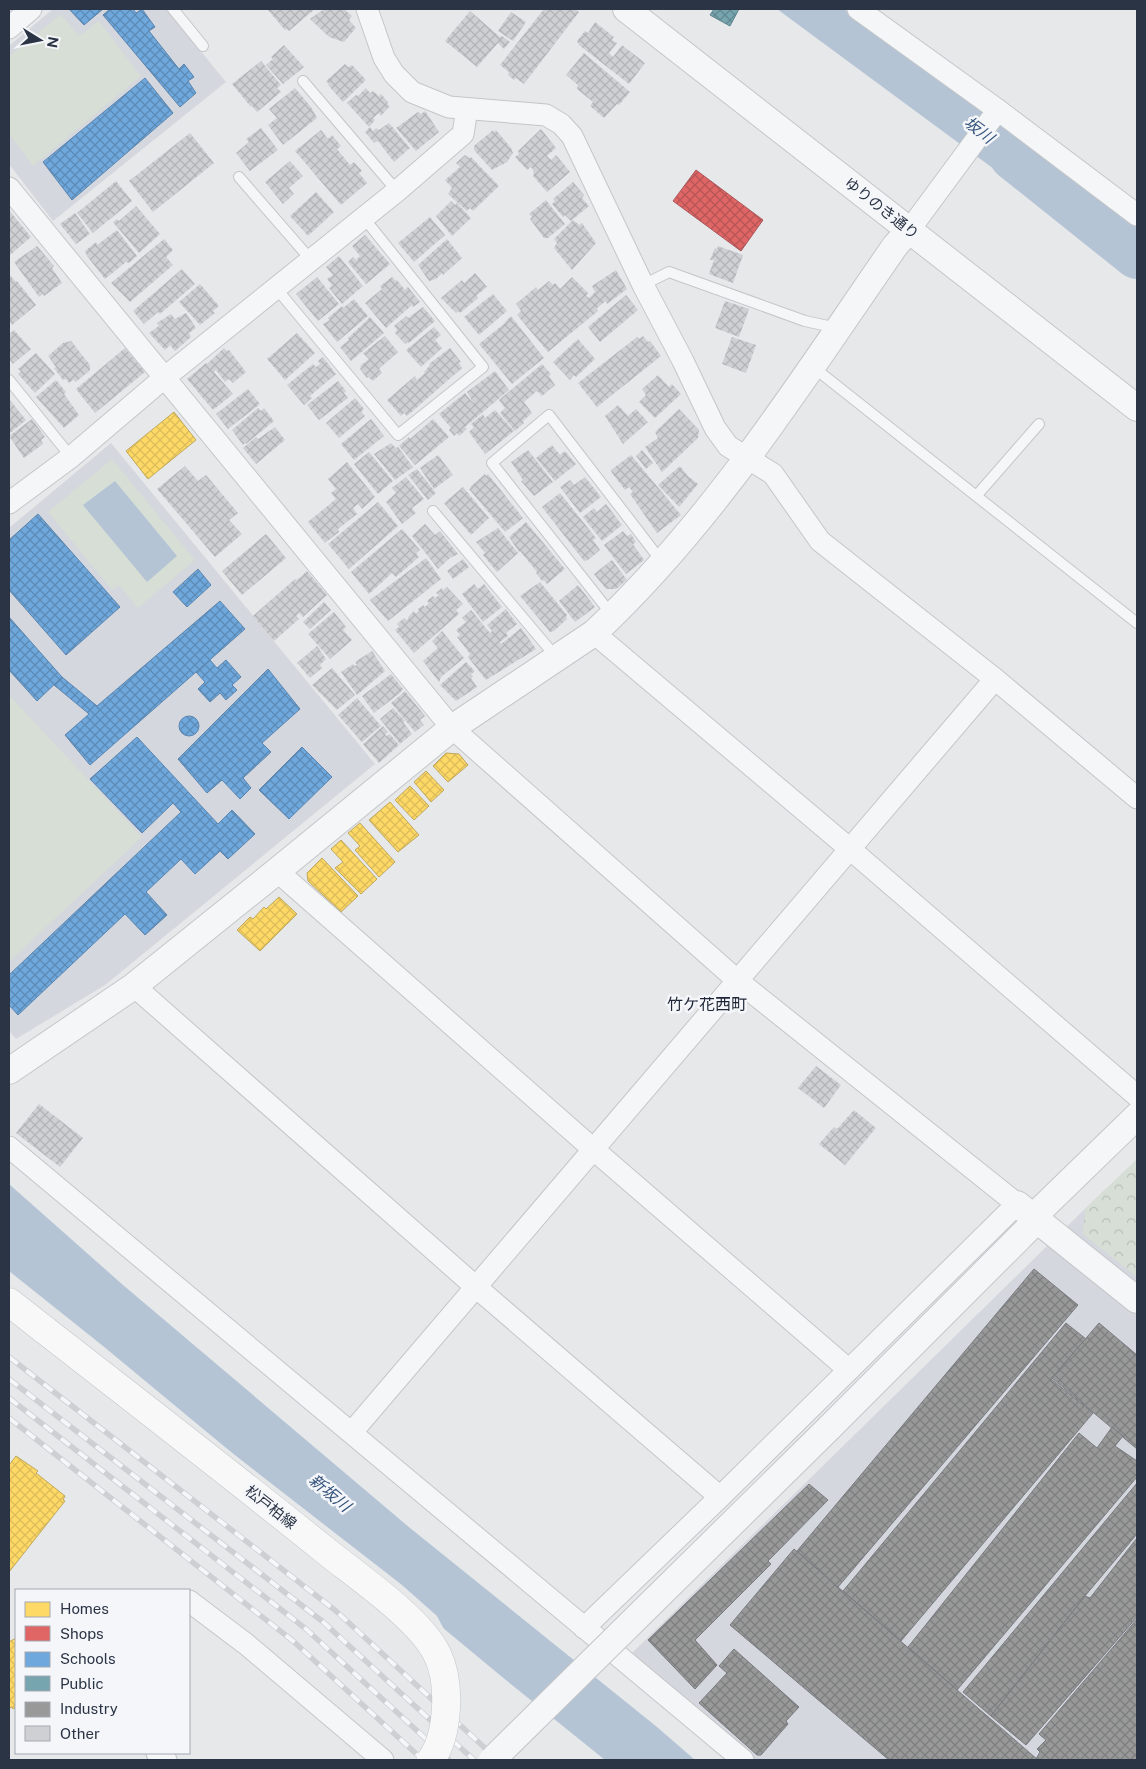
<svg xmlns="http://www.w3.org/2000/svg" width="1146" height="1769" viewBox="0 0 1146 1769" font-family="'Public Sans','Noto Sans JP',sans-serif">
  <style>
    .built { fill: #d4d7dd }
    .grass { fill: #d6ded6 }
    .park { fill: url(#park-crowns) }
    .water { fill: #b4c4d5 }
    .pier { fill: #e6e8ea }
    .homes { fill: url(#homes-cross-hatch); stroke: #bfa85c }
    .shops { fill: url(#shops-cross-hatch); stroke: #aa575c }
    .schools { fill: url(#schools-cross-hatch); stroke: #5b85af }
    .public { fill: url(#public-cross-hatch); stroke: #60838f }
    .industry { fill: url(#industry-cross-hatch); stroke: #787b80 }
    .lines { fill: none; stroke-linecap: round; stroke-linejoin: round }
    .river { stroke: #b4c4d5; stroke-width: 48 }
    .building { fill: url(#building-cross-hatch) }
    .service-casing { stroke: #c4c6c8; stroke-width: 12 }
    .minor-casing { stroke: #c4c6c8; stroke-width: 23 }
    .tertiary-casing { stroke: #c4c6c8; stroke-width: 28 }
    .secondary-casing { stroke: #c4c6c8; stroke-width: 29 }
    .service { stroke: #f5f6f7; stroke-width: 10 }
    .minor { stroke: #f5f6f7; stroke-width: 21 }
    .tertiary { stroke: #f5f6f7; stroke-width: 26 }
    .secondary { stroke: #f8f8f8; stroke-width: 28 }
    .rail-casing { stroke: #cecfd2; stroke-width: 5.5 }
    .rail { stroke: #f4f6f9; stroke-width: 4; stroke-dasharray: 11; stroke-linecap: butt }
    .tertiary-bridge-casing { stroke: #c4c6c8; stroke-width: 28; stroke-linecap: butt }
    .secondary-bridge-casing { stroke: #c4c6c8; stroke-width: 29; stroke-linecap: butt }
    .tertiary-bridge { stroke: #f5f6f7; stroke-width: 26 }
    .secondary-bridge { stroke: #f8f8f8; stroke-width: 28 }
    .labels { text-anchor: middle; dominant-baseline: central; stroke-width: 5; stroke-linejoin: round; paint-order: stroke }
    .street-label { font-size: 15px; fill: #2b3445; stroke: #f4f6f9 }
    .water-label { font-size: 16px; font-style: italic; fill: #34527a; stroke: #f4f6f9 }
    .neighbourhood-label { font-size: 16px; fill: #1d2536; stroke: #f4f6f9 }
  </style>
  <defs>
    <pattern id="park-crowns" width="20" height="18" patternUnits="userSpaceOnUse" patternTransform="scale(1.25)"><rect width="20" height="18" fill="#d6ded6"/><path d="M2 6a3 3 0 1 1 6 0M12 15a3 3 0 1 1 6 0" fill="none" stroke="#b8bfb9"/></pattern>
    <pattern id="homes-cross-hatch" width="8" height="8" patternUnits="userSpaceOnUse" patternTransform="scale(1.25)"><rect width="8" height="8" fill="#ffd966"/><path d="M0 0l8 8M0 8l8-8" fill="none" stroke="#dbbb5a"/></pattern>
    <pattern id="shops-cross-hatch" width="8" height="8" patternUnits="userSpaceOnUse" patternTransform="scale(1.25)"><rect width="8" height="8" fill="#e06666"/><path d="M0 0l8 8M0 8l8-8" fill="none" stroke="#b65556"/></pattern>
    <pattern id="schools-cross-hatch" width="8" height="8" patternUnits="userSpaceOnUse" patternTransform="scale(1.25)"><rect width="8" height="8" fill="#6fa8dc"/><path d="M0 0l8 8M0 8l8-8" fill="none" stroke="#5b8ab4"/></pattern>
    <pattern id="public-cross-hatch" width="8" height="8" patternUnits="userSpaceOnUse" patternTransform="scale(1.25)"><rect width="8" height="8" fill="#76a5af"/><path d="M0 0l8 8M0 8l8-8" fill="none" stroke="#618790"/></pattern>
    <pattern id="industry-cross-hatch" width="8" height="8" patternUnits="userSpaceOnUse" patternTransform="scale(1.25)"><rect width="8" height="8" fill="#999"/><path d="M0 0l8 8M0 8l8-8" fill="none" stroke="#7d7e7f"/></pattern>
    <pattern id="building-cross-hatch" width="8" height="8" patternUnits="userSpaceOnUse" patternTransform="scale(1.25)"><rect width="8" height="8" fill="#ced0d3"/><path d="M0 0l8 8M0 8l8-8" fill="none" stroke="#b1b3b6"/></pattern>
  </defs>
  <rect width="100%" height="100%" fill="#e6e8ea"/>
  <g class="built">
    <path d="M53,9H166L226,82L53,221L9,164V46Z"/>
    <path d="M111,443L375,764L105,985L16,1039L9,1031V528Z"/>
    <path d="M1137,1160V1760H754L630,1655L1094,1200Z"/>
  </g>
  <g class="grass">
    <path d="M61,14L79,36L99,21L141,76L33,166L9,134V56Z"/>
    <path d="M112,459L195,560L138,608L119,585L112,590L48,512Z"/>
    <path d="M9,695L142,837L9,962Z"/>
  </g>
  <path class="park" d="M1137,1159V1277L1083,1234L1085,1209Z"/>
  <g class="water">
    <path d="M777,9H844L1077,178L1051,211Z"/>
    <path d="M115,481L177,556L147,582L83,505Z"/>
    <path d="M9,1184L123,1285L410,1528L657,1727L695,1760H605L501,1676L103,1346L9,1271Z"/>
  </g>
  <path class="pier" d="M187,1418L402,1585L437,1616L447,1635Z"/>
  <g class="homes">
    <path d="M174,412L196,440L148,479L126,451Z"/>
    <path d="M446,753L459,754L468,765L448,782L433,766Z"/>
    <path d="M426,771L444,790L431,802L414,782Z"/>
    <path d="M410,786L429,806L414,820L395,800Z"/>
    <path d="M390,802L419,835L398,852L369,820Z"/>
    <path d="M360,823L395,862L379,877L355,850L360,846L348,833Z"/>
    <path d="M341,840L377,879L361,894L335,868L343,862L331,849Z"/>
    <path d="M322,858L358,896L341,912L308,881L307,873Z"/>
    <path d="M279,897L297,914L260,951L237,930L250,917L253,919L264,907L266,909Z"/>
    <path d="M16,1456L38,1471L36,1473L65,1496L63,1500L65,1501L9,1572V1465Z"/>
    <path d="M16,1638V1707L13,1709L12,1707L9,1708V1642Z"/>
  </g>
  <path class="shops" d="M696,170L763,220L741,251L673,201Z"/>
  <g class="schools">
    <path d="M69,9H103L84,25Z"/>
    <path d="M110,9H133L136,13L142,9L155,27L149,31L179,69L184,64L194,77L188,81L196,93L180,107L103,15Z"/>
    <path d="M145,78L173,113L72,200L43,162Z"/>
    <path d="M38,514L120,607L66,655L9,590V540Z"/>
    <path d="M198,569L211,585L187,607L173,592Z"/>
    <path d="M220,601L245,629L90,765L65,735L89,714L54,685L62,677L97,706Z"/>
    <path d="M9,617L62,677L37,701L9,670Z"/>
    <path d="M210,660L217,668L226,660L241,677L232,685L237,690L226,700L220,693L210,702L198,689L205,682L196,672Z"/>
    <path d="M268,669L300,709L262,743L271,752L243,778L251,788L240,799L222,780L207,793L178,759Z"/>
    <circle cx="189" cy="726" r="10"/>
    <path d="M137,737L218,824L232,810L255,834L228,859L220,851L195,874L181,859L146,892L167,915L145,935L125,914L18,1015L9,1005V975L181,812L173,803L142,833L90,779Z"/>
    <path d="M302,747L332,777L289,819L259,790Z"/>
  </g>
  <path class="public" d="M714,9H739L730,26L710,15Z"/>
  <g class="industry">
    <path d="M1034,1269L1078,1305L838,1587L797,1551Z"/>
    <path d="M1066,1323L1086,1339L1051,1379L1093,1413L901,1641L843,1591Z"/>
    <path d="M1099,1323L1137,1355V1449L1052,1378Z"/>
    <path d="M1112,1427L1123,1436L1115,1446L1137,1461V1477L957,1690L908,1647L1079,1433L1097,1448Z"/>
    <path d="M1137,1483V1534L1085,1596L991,1716L963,1692Z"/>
    <path d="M809,1484L828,1500L768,1561L771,1564L695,1640L717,1665L695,1689L648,1640Z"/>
    <path d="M1137,1538V1617L1026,1745L991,1716L1085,1596L1090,1598Z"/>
    <path d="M794,1549L838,1587L1038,1760H889L730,1625Z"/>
    <path d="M1137,1619V1760H1038L1036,1759L1040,1752L1037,1749L1046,1740L1039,1734Z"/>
    <path d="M734,1649L799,1707L786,1721L788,1724L761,1755H757L699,1703L727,1673L719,1666Z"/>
  </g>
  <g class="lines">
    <path class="river" d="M1013,156L1137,255"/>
  </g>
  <g class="building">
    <path d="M267,9H315L289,31L286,29L285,30Z"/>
    <path d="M324,9H344L352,16L349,20L356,28L344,42L329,37L310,19Z"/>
    <path d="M544,9H575L579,12L524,84L516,78L514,80L508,75L509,72L500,65Z"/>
    <path d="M470,11L500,37L502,36L510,42L504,49L498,43L477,67L445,41Z"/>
    <path d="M511,12L526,22L513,41L498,31Z"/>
    <path d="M595,22L614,37L612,40L617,43L609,53L613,57L622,45L645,63L629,84L579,45L577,41L585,31L588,33Z"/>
    <path d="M284,45L304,67L283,84L266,65L273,59L271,57Z"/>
    <path d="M584,53L630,92L619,105L617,104L604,118L590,106L593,102L577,89L578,85L566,75Z"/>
    <path d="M261,61L281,85L277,88L281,92L257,112L252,106L251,107L232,84Z"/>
    <path d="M345,64L348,67L352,65L366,80L343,102L328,85L329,84L326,81Z"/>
    <path d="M295,88L311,107L317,118L283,145L268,125L277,118L269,109Z"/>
    <path d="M366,88L370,93L373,91L379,96L381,94L388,102L387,104L390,106L381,116L379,113L373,118L375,120L369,127L347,103L356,95L358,96Z"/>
    <path d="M425,111L439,132L416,151L396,128L418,112L421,114Z"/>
    <path d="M389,123L410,148L394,162L378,141L374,143L365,132L370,127L373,131L376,128L379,130Z"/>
    <path d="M261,128L278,150L250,171L236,153L249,142L246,139Z"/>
    <path d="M541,129L556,148L547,156L551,160L556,155L570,172L547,192L533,176L534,174L533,170L531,167L527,170L515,157L519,154L518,151Z"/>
    <path d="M321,130L328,139L332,135L341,146L337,149L350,165L354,162L362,171L359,173L367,183L341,205L295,151Z"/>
    <path d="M493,130L494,132L496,130L511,148L513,153L507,162L492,170L474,150V146Z"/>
    <path d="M190,133L214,163L153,212L129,181Z"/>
    <path d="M465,155L469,158L471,157L499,186L473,211L470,208L467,211L448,194L452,188L445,180L460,167L456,163Z"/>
    <path d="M290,161L303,176L289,188L294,194L283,204L265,182Z"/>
    <path d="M116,181L132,201L93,233L77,213Z"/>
    <path d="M573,182L584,195L582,198L589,206L571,221L565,215L563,217L552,204L555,201L553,199Z"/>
    <path d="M316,192L334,212L308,236L290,216Z"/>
    <path d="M546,200L565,224L548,238H544L530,219L532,217L529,214Z"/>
    <path d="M451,201L455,205L457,203L471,218L452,236L436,216Z"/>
    <path d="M136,206L160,234L139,253L113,222L117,219L119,221Z"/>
    <path d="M9,210L31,237L9,256Z"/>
    <path d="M75,213L90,234L76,244L60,224Z"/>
    <path d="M430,217L445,235L414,262L398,243Z"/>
    <path d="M573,220L579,225L582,223L596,243L572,270L554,248L557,243L554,239Z"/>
    <path d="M117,230L137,256L129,263L126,262L105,279L87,256L85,251L96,242L97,245Z"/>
    <path d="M365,235L390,264L366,284L348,262L353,257L356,260L360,256L352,246Z"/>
    <path d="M164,239L173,250L166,257L173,265L130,302L111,283Z"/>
    <path d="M447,239L462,258L443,275L442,273L436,279L429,281L418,265Z"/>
    <path d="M37,246L54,266L52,268L62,283L44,296L43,294L39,297L14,262Z"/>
    <path d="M718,246L743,255L733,283L709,274L714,260H710L715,248L717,249Z"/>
    <path d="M339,256L363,286L342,304L329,288L332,285L327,279L333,275L326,267Z"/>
    <path d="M182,269L195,284L160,314L158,312L144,324L133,311Z"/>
    <path d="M616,270L627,289L607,304L606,301L597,308L598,311L548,352L517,315L521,311L516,304L536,287L538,290L549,281L553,285L555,283L560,289L572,277L588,293L586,296L589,298L595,292L592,286Z"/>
    <path d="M475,273L487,287L476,296L478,298L460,313L458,311L456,313L441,298L462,280L464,283Z"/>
    <path d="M9,274L16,282L17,281L36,305L12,325L9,321Z"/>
    <path d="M317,277L339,304L318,321L296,294Z"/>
    <path d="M392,277L396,281L397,280L405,290L408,287L420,302L413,307L412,305L386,328L365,303L382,289L380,286Z"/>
    <path d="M200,284L219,306L213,311L215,313L200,325L179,302Z"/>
    <path d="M493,294L507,311L479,335L464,317Z"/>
    <path d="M626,295L638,310L600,342L588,327Z"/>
    <path d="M354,299L368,316L337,342L323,324L330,320L328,318L342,306L343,308Z"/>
    <path d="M725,301L749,309L739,337L715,328Z"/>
    <path d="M423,307L435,321L409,343L408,342L405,344L395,333L397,330L394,326L406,316L408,318Z"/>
    <path d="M186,313L196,328L189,333L191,337L175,351L170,345L165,350L149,333L159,326L157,323L171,314L175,319Z"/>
    <path d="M511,316L544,358L512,384L479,344L505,323V322Z"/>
    <path d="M370,317L384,333L351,361L340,347L349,340L348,338Z"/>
    <path d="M434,327L441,335L435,340L442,348L421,367L406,350Z"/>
    <path d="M14,330L31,349L13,364L9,359V334Z"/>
    <path d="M297,333L315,353L285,380L267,359Z"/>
    <path d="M385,336L398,352L379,369L382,373L373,381L368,377L367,378L360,369L361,367L360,366L369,359L363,353Z"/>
    <path d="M643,336L648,342L650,341L661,356L597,407L578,383L637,337L639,339Z"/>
    <path d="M732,337L756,345L746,373L722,364Z"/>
    <path d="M578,339L595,359L576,377L574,375L570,380L553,362Z"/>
    <path d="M71,341L90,365V370L76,382L73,380L69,383L66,379L63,380L54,368L56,367L48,356L63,343Z"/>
    <path d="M125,348L145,372L95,413L76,389Z"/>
    <path d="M224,348L227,351L229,350L246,372L233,383L229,379L225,382L216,370L214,372L233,394L213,410L187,379L206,363L207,364Z"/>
    <path d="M450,348L461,362L459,363L462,368L407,416L404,413L401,416L387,400L415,376L417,380L425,373L424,372L430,365L429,364Z"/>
    <path d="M36,353L55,374L35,393L18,374L21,371L18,369Z"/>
    <path d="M323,357L336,374L310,396L312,398L304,405L287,385L313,364L316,367L320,364L318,361Z"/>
    <path d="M542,364L551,374L549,376L555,385L542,396L537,391L524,402L532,413L523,421L524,423L515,431L500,413L505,408L499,400Z"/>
    <path d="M495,371L509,390L465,427L467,429L459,436L457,433L454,436L449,430L451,428L439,414L465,393L474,404L467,392Z"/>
    <path d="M658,375L669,387L672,384L681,394L655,418L639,402L646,395L642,389Z"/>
    <path d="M56,380L66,392L64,394L79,415L64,428L36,397Z"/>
    <path d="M338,381L346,391L344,393L348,398L319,420L307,405Z"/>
    <path d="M248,389L260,404L228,429L216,414Z"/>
    <path d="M355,398L364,409L361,412L365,416L339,438L326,423Z"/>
    <path d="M9,399L26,420L9,434Z"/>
    <path d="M618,405L628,416L636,409L648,422L623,444L605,416Z"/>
    <path d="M258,408L261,411L264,408L274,421L246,444L245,443L243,445L232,430Z"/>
    <path d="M679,409L699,430L698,438L662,472L645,447L658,438L655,432Z"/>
    <path d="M495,410L514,431L485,454L469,432L474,427L471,424L483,414L485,418Z"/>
    <path d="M32,419L45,437L41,440L43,444L24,458L9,436Z"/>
    <path d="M371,419L384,436L354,460L341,444Z"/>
    <path d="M433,419L449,437L415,465L399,446L409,437L410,439Z"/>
    <path d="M275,427L285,440L256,464L243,448L256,437L258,439Z"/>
    <path d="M391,443L396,448L398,447L413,467L395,480L374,454Z"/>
    <path d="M552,445L560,455L565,451L576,464L555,481L536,458Z"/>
    <path d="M528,450L553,482L534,496L521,481L523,480L511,462Z"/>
    <path d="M642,450L653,463L646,469L636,456Z"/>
    <path d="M369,452L393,481L378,494L354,464Z"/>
    <path d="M438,455L453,475L434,489L420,468Z"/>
    <path d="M631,455L681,515L657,533L630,494L633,492L629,487L625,490L612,473L611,470Z"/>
    <path d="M347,462L375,497L362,509L358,504L353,508L357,514L338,529L339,532L325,543L308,522L336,499L331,493L336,489L328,479Z"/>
    <path d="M185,466L198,481L206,475L238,513L229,520L242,534L215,557L157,489Z"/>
    <path d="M680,466L688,476L698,484L679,507L658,485Z"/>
    <path d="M417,469L436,493L428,500L408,475Z"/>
    <path d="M485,474L486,476L488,474L523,518L505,532L469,489L471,488L470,487Z"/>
    <path d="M406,477L424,499L412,508L416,513L402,524L386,502L396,493L392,488Z"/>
    <path d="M585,477L601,497L580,513L560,487L570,480L574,485Z"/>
    <path d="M463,487L489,518L471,535L444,503Z"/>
    <path d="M560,493L596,538L593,540L600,550L588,560L584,561L542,507Z"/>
    <path d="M378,502L398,526L349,569L328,544Z"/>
    <path d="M606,504L622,525L602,541L583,517L594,508L597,512Z"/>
    <path d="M526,522L565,569L547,584L544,580L542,581L536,573L537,572L520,551L519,552L509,537Z"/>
    <path d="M425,524L435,535L440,531L458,554L450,558L438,569L412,536Z"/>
    <path d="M498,528L518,553L497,572L483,555L485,553L476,542Z"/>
    <path d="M402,529L420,550L416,553L419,557L396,577L392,573L369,594L351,572Z"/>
    <path d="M623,531L627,536L631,534L636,542L633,544L644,560L626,574L604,545Z"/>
    <path d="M266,534L286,558L242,595L222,571Z"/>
    <path d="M426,558L441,579L388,621L370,600Z"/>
    <path d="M463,559L469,567L453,579L447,571Z"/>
    <path d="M612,560L627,580L616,589H606L594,574Z"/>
    <path d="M307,571L327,595L303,617L299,613L296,616L299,619L274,641L253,616L295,579L297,580Z"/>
    <path d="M540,582L567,615L566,617L567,619L554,631L550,632L520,596Z"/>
    <path d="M474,584L478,589L484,584L502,607L483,622L462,594Z"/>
    <path d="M578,585L595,607L575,622L559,601Z"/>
    <path d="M447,587L463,604L456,610L459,614L414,653L395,630L399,627L397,624L404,618L407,620L409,618L408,617L414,611L416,614L419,611L418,609L423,605L425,607L429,603L427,601L433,596L435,598L439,595L436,593L442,588L443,590Z"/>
    <path d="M324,602L331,610L310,629L303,622Z"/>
    <path d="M506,609L517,624L506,633L508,636L500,642L501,644L521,628L536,649L486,680L468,657L470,654L457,637L460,635L456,630L466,622L462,618L471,610L490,633L492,631L487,625Z"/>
    <path d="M334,612L346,627L343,630L352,640L330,659L308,634Z"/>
    <path d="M442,631L464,658L441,677L439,682L423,661L438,648L432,641Z"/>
    <path d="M317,646L326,659L320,665L322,668L310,678L297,663Z"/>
    <path d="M372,651L385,671L357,695L341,672L353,664L354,666L357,665L355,662Z"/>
    <path d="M466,662L475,671L471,674L473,676L471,678L477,687L456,701L440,685Z"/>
    <path d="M332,668L355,695L337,710L312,685Z"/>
    <path d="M391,674L403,689L400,693L374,713L362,696Z"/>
    <path d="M405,691L425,716L420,720L424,725L415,732L391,703Z"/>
    <path d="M357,698L381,726L362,742L338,715Z"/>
    <path d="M393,708L405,721L403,722L412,734L400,744L380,719Z"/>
    <path d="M383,726L388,732L385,734L386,736L390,734L399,745L379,763L363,744Z"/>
    <path d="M816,1066L841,1085L824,1108L798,1088Z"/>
    <path d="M39,1104L83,1138L60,1167L16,1133Z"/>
    <path d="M854,1110L876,1128L845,1165L819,1144L834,1127L837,1129Z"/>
  </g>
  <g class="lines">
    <g class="service-casing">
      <g id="service">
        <path d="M173,9L203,46"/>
        <path d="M303,81L397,191"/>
        <path d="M239,177L311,260"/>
        <path d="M643,285L669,272L805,321L837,328"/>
        <path d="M276,288L398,435L483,367L364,218"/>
        <path d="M813,367L1137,623"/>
        <path d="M9,380L71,457"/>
        <path d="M977,495L1039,424"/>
        <path d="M433,511L556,657"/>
        <path d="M612,615L492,463L549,415L662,562"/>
      </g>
    </g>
    <g class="minor-casing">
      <g id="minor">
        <path d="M367,9L384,58L394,74L412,92L449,107L546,115L561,124L572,136L643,285L683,361L715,428L728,446L773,474L820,541L995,679L1137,798"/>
        <path d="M858,9L998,110L1137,215"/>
        <path d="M9,28L31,9"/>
        <path d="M9,188L452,728L738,981L1017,1204L720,1497L584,1628"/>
        <path d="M910,229L998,110"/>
        <path d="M9,503L71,457L164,378L397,191L463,134L467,109"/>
        <path d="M594,633L850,849L1137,1096"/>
        <path d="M277,871L593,1149L849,1370"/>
        <path d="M134,986L476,1287L720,1497"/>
        <path d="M9,1147L743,1760"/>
        <path d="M352,1432L995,679"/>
        <path d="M189,1601L246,1644L383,1760"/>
        <path d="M157,1753L166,1760"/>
      </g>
    </g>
    <g class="tertiary-casing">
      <g id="tertiary">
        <path d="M626,9L1137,408"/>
        <path d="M9,1071L134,986L277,871L452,728L594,633C714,521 802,380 895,246L910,229"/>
        <path d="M1017,1204L1137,1300"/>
        <path d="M1033,1217L1137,1116"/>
        <path d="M829,1428L1037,1220"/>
      </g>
    </g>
    <g class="secondary-casing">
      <path id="secondary" d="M9,1302L46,1331"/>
    </g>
    <use href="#service" class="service"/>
    <use href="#minor" class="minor"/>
    <use href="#tertiary" class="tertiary"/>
    <use href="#secondary" class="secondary"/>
    <g class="rail-casing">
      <g id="rail">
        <path d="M9,1357L336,1611L498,1760"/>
        <path d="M9,1379L322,1621L474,1760"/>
        <path d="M9,1398L306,1629L449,1760"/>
        <path d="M9,1418L293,1641L423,1760"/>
      </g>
    </g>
    <use href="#rail" class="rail"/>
    <g class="tertiary-bridge-casing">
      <path id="tertiary-bridge" d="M492,1760L829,1428"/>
    </g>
    <g class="secondary-bridge-casing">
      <path id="secondary-bridge" d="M46,1331C140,1404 234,1477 326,1551C358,1577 419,1618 437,1654C451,1682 449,1734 431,1760"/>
    </g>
    <use href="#tertiary-bridge" class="tertiary-bridge"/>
    <use href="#secondary-bridge" class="secondary-bridge"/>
  </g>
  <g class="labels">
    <g class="street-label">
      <text transform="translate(882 208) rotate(38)">ゆりのき通り</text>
      <text transform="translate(271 1507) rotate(38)">松戸柏線</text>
    </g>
    <g class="water-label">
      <text transform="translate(979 130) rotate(37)">坂川</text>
      <text transform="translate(330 1493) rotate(40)">新坂川</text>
    </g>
    <g class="neighbourhood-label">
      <text x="707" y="1004">竹ケ花西町</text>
    </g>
  </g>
  <rect width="1146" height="1769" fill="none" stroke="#2b3445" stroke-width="20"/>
  <rect x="15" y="1589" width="175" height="165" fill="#f4f6f9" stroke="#a4a8b1"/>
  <rect x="25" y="1602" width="25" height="15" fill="#ffd966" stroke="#a4a8b1"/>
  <text x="60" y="1614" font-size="15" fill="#2b3445">Homes</text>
  <rect x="25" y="1626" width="25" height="15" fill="#e06666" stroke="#a4a8b1"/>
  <text x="60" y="1639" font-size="15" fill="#2b3445">Shops</text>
  <rect x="25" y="1652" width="25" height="15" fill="#6fa8dc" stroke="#a4a8b1"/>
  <text x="60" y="1664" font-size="15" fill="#2b3445">Schools</text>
  <rect x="25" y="1676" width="25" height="15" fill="#76a5af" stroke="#a4a8b1"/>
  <text x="60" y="1689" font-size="15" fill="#2b3445">Public</text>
  <rect x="25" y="1702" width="25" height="15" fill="#999999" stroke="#a4a8b1"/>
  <text x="60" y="1714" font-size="15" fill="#2b3445">Industry</text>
  <rect x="25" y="1726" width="25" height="15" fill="#ced0d3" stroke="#a4a8b1"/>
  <text x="60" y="1739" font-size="15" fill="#2b3445">Other</text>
  <g transform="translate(40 40) rotate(100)" stroke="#f4f6f9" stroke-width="4" paint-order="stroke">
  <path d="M0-4L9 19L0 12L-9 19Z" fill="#2b3445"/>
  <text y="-8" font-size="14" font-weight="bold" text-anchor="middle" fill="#2b3445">N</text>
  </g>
</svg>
